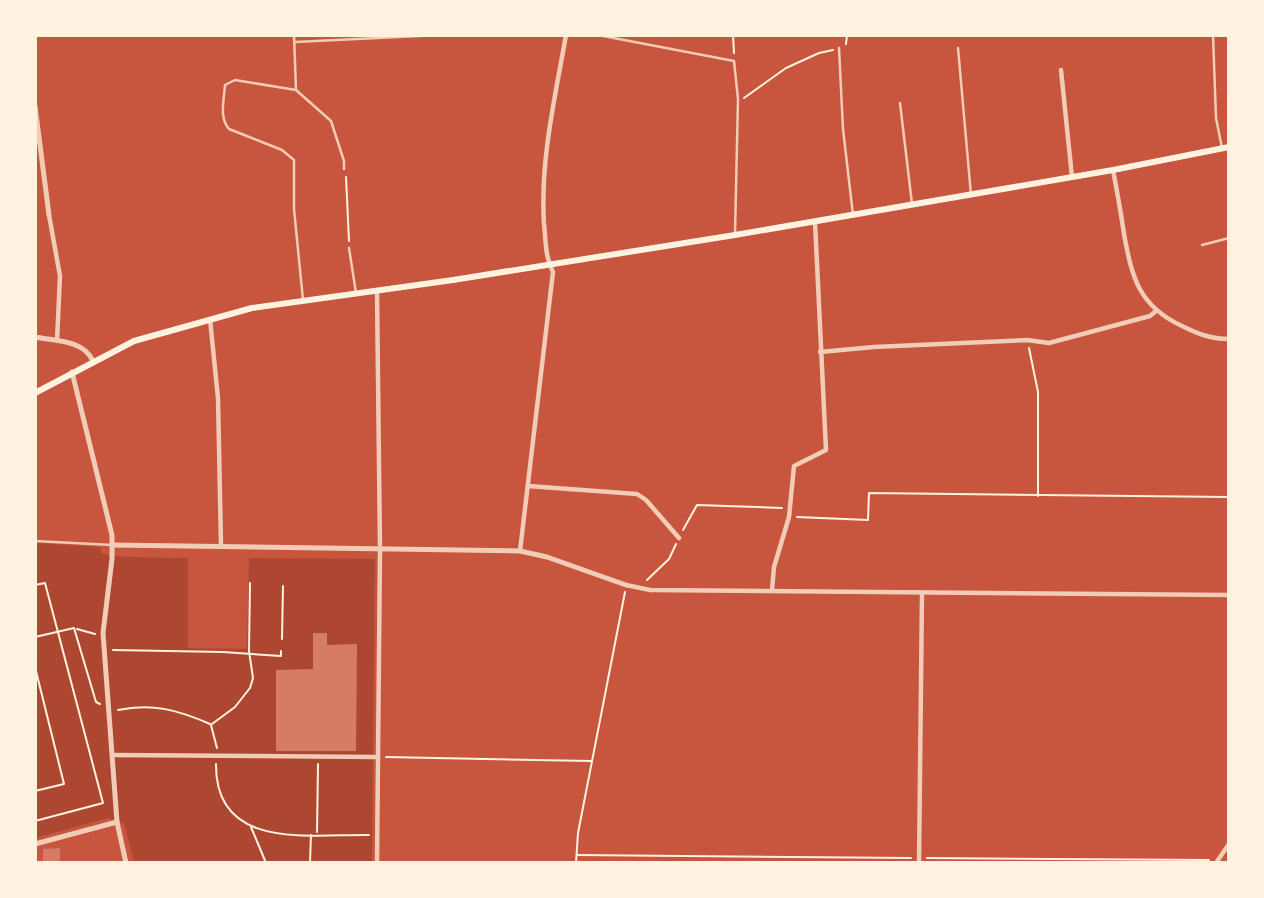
<svg xmlns="http://www.w3.org/2000/svg" width="1264" height="898" viewBox="0 0 1264 898" font-family="Literata,serif">
  <style>
    .green { fill: #ae4732 }
    .building { fill: #d67c66 }
    .lines { fill: none; stroke-linecap: round; stroke-linejoin: round }
    .path { stroke: #fff3e0; stroke-width: 2 }
    .service { stroke: #f1ccb7; stroke-width: 2.5 }
    .minor { stroke: #f1ccb7; stroke-width: 4.5 }
    .tertiary { stroke: #f1ccb7; stroke-width: 5 }
    .secondary { stroke: #fff3e0; stroke-width: 6 }
  </style>
  <rect width="100%" height="100%" fill="#c8553d"/>
  <path class="green" d="M35,543L100,547L102,554L126,557L188,558V648L247,649L249,558L375,559L372,863H134L124,823L108,818L35,838Z"/>
  <g class="building">
    <path d="M313,633H327V645L357,644L356,751H276V670L313,669Z"/>
    <path d="M60,848V863H43V849Z"/>
  </g>
  <g class="lines">
    <g class="path">
      <path d="M733,35L734,53"/>
      <path d="M846,44L847,35"/>
      <path d="M744,98L786,68L819,53L833,50"/>
      <path d="M346,177L349,241"/>
      <path d="M1029,348L1038,392V496"/>
      <path d="M797,517L868,520L869,493L1229,497"/>
      <path d="M683,530L697,505L782,508"/>
      <path d="M647,580L669,559L676,544"/>
      <path d="M35,585L45,583L103,803L35,821"/>
      <path d="M77,629L95,634"/>
      <path d="M35,637L74,628L96,702L100,704"/>
      <path d="M282,639L283,586"/>
      <path d="M113,650L223,652L281,656V651"/>
      <path d="M35,667L64,784L35,791"/>
      <path d="M118,710C153,703 178,710 210,724"/>
      <path d="M212,724L235,707L250,688L253,678L249,651L250,583"/>
      <path d="M211,725L217,748"/>
      <path d="M386,757L591,761"/>
      <path d="M216,764C215,851 309,834 369,835"/>
      <path d="M251,827L266,863"/>
      <path d="M317,832L318,764"/>
      <path d="M577,855L911,858"/>
      <path d="M927,858L1209,860"/>
      <path d="M310,863L311,835"/>
      <path d="M576,863L578,833L625,592"/>
    </g>
    <g class="service">
      <path d="M294,35L296,90"/>
      <path d="M598,35L734,61L738,99L735,233"/>
      <path d="M1213,35L1216,118L1222,148"/>
      <path d="M295,42L440,35"/>
      <path d="M839,48L843,129L853,215"/>
      <path d="M958,48L971,195"/>
      <path d="M900,103L912,204"/>
      <path d="M1202,245L1229,238"/>
      <path d="M349,248L356,293"/>
      <path d="M303,300L294,209V160L282,150L229,129C219,118 224,100 225,85L235,80L296,90L331,121L344,161V169"/>
      <path d="M35,541L112,545"/>
    </g>
    <g class="minor">
      <path d="M1061,70L1072,177"/>
      <path d="M1113,170C1117,191 1121,213 1124,234C1132,278 1139,306 1182,326C1198,334 1211,339 1229,339"/>
      <path d="M49,215L60,276L57,341"/>
      <path d="M210,319L218,398L221,545"/>
      <path d="M820,352L874,347L1027,340L1049,343L1150,316L1156,311"/>
      <path d="M528,486L637,494L646,500L679,538"/>
      <path d="M520,551L553,272C545,257 546,241 544,224C540,160 555,98 566,35"/>
      <path d="M626,585L650,590L1229,595"/>
      <path d="M772,590L774,567L789,517L794,466L826,450L815,222"/>
      <path d="M112,755L377,757"/>
      <path d="M377,863L380,549L377,291"/>
      <path d="M919,863L922,594"/>
      <path d="M1216,863L1229,844"/>
    </g>
    <g class="tertiary">
      <path d="M35,106L49,215"/>
      <path d="M35,337C56,341 84,340 93,361"/>
      <path d="M72,372L112,535V559L103,633L117,822L126,863"/>
      <path d="M113,545L520,551L547,557L626,585"/>
      <path d="M35,844L117,822"/>
    </g>
    <path class="secondary" d="M35,393L134,341L252,308L453,280L735,235L1113,170L1229,147"/>
  </g>
  <rect width="1264" height="898" fill="none" stroke="#fff3e0" stroke-width="74"/>
</svg>
